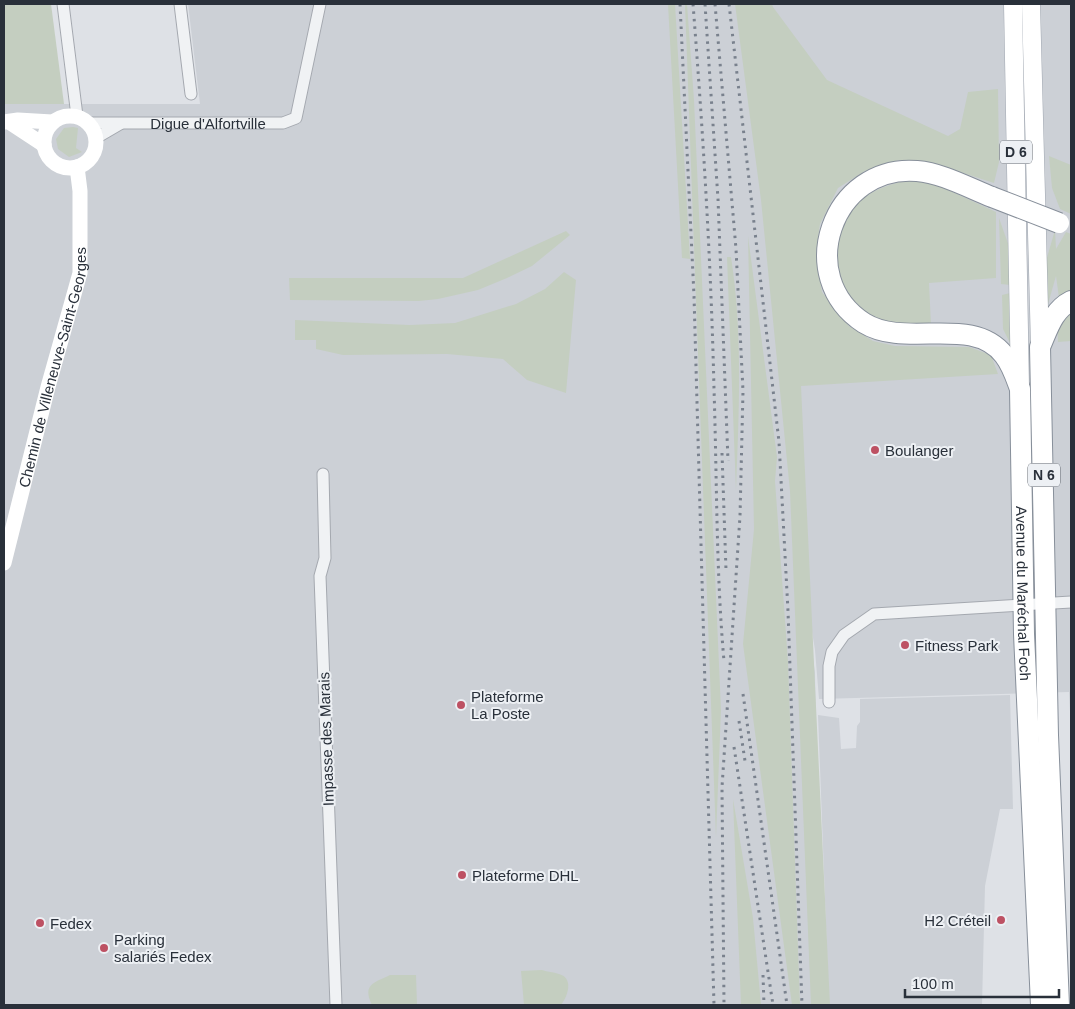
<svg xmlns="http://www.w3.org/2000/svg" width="1075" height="1009" viewBox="0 0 1075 1009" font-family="Helvetica,sans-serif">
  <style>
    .built { fill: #ccd0d6 }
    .green { fill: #c4cec0 }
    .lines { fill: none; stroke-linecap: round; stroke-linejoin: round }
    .street-casing { stroke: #a4a8af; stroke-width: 13 }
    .primary-casing { stroke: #9fa6b0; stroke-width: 19 }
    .highway-casing { stroke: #878f9a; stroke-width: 22 }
    .street { stroke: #f0f2f4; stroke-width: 11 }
    .secondary { stroke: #fff; stroke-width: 15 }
    .primary { stroke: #fff; stroke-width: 18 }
    .highway { stroke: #fff; stroke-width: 20 }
    .rail { stroke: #79818d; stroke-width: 3; stroke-dasharray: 2.5 5; stroke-linecap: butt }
    .highway-bridge-casing { stroke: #878f9a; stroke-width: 22; stroke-linecap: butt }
    .highway-bridge { stroke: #fff; stroke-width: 20 }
    .poi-dot { fill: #bd5163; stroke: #edf0f4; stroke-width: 2 }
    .labels { text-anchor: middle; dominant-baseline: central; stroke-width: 4; stroke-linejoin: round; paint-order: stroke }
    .shield { fill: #edf0f4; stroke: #646a72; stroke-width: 1 }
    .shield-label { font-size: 14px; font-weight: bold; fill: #29303a }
    .street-label { font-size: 15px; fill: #29303a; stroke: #edf0f4 }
    .poi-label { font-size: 15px; fill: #29303a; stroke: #edf0f4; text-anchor: start }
  </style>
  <rect width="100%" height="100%" fill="#dee1e6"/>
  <g class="built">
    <path d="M188,4H1071V731L1069,692L819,699L815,650L796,535L815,673L820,1005H4V104H200Z"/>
    <path d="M1010,695L1013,809H1000L985,886L982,1005H829L818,715L839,718L841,749L856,748L857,726L860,722V699Z"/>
  </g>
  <g class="green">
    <path d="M4,4H51L64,104H4Z"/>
    <path d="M668,4H675L690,259L682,258Z"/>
    <path d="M685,4H687L694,100L721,710L716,837Z"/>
    <path d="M735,4H772L773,7L827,80L948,136L960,129L968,92L998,89L999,162L994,183L932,163L899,160L865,171L838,188L820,224L816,253L822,292L849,326L873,341L895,346L969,347L991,355L998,374L801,386L830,1005H811L790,491L761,200Z"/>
    <path d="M73,127L78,128L76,148L82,152L69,157L58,149L56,139L64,128Z"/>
    <path d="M1049,156L1071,165V214L1060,209L1052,188Z"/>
    <path d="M910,179L931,182L996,212V278L929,283L931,325C914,325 890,328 874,319C862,312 841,290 837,277C830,252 840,219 858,202C873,189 892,184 910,179Z"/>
    <path d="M999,218L1011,252L1010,285L1001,284Z"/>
    <path d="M1055,230L1056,249L1066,232L1071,234V292L1059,298L1056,276L1048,304L1046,261Z"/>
    <path d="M566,231L570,235L532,266L507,278L478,290L438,299L419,301L290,300L289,278H463Z"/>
    <path d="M748,236L777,457L775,481L788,662L800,1005H792L743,644L754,529Z"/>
    <path d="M727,257H731C743,334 739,414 736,491Z"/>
    <path d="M564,272L576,280L566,393L527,380L503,359L447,354L343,355L316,349V340H295V320L410,325L455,323L516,304L545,289Z"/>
    <path d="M1010,293L1013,349L1003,329L1002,295Z"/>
    <path d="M1071,309V341L1058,342L1057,318Z"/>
    <path d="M733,799L753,918L761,1005H741Z"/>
    <path d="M542,970C548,972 553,972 559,974C574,978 568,996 561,1005H524L521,971Z"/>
    <path d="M390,975H416L417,1004L372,1005C362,984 374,983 390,975Z"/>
  </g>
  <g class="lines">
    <g class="street-casing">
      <g id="street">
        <path d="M63,4L77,116"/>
        <path d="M180,4L191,94"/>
        <path id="s1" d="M88,123H283L296,118L320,4"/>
        <path d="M96,138L120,124"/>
        <path d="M323,474L325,558L320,576L336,1005"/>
        <path d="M829,702V666L832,652L844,635L874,614L1071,602"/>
      </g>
    </g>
    <g class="primary-casing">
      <g id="primary">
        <path d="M1013,4L1020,386"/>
        <path d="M1031,4L1040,347"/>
      </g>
    </g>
    <g class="highway-casing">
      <g id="highway">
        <path id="s3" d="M992,197C969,188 942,173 917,171C832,164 793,277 864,323C906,349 972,314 1004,355C1012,365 1016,378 1020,389L1024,634L1041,1005"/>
        <path d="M1059,1005L1048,735L1040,347C1048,329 1053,310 1071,301"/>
      </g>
    </g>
    <use href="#street" class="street"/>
    <g class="secondary">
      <circle cx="70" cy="142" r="26"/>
      <path d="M4,122L18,120L52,122"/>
      <path d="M9,122L44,145"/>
      <path id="s2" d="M4,563L48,387L80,273V191L77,167"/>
    </g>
    <use href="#primary" class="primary"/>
    <use href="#highway" class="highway"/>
    <g class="rail">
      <path d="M680,4L694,296L714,1005"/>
      <path d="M693,4C703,132 711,261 714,389C717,480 716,571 724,661"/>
      <path d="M705,4L718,199L728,461"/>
      <path d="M715,4L736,249L743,391L740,516L722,787L724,1005"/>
      <path d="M729,4L779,442L788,611L802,1005"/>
      <path d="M722,453L726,570"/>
      <path d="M743,694L787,1005"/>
      <path d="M739,721L745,761"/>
      <path d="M734,747L773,1005"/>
      <path d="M763,975L764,1005"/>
    </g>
    <g class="highway-bridge-casing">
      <path id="highway-bridge" d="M992,197L1059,223"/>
    </g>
    <use href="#highway-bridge" class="highway-bridge"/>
  </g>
  <g class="poi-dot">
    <circle cx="875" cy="450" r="5"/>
    <circle cx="905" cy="645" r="5"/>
    <circle cx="461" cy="705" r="5"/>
    <circle cx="462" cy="875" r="5"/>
    <circle cx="1001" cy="920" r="5"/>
    <circle cx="40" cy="923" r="5"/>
    <circle cx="104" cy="948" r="5"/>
  </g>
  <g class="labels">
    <g class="shield">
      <rect x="1000" y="140.5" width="32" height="23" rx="4"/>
      <rect x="1028" y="463.5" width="32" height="23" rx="4"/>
    </g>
    <g class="shield-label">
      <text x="1016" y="152">D 6</text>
      <text x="1044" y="475">N 6</text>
    </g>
    <g class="street-label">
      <text stroke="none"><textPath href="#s1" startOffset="120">Digue d'Alfortville</textPath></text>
      <text stroke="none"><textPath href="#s2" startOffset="202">Chemin de Villeneuve-Saint-Georges</textPath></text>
      <text stroke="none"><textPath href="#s3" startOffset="689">Avenue du Maréchal Foch</textPath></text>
      <text transform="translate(326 739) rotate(-92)">Impasse des Marais</text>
    </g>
    <g class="poi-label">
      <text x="885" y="450">Boulanger</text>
      <text x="915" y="645">Fitness Park</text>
      <text x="471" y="696">Plateforme<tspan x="471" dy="17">La Poste</tspan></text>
      <text x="472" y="875">Plateforme DHL</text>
      <text x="991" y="920" text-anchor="end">H2 Créteil</text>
      <text x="50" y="923">Fedex</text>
      <text x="114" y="939">Parking<tspan x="114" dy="17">salariés Fedex</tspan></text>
    </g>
  </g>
  <rect width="1075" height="1009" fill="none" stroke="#29303a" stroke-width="10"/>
  <path d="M905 989v8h154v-8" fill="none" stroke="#29303a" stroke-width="2.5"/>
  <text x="912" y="989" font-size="15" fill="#29303a" stroke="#edf0f4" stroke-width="4" paint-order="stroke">100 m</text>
</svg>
